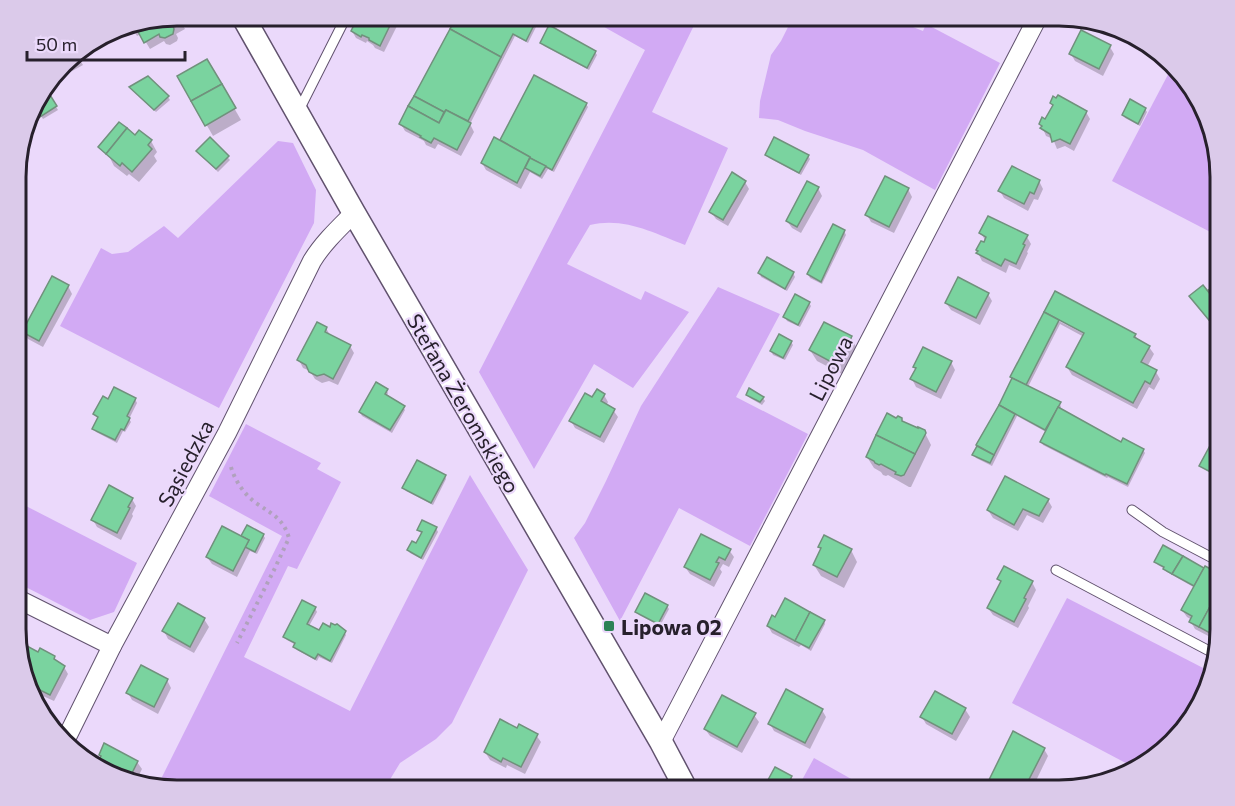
<svg xmlns="http://www.w3.org/2000/svg" width="1235" height="806" viewBox="0 0 1235 806" font-family="Commissioner,sans-serif">
  <style>
    .green { fill: #d2aaf4 }
    .shadow { fill: #0003; fill-rule: evenodd }
    .building { fill: #7ad39f; stroke: #70917c; stroke-width: 1.5 }
    .lines { fill: none; stroke-linecap: round; stroke-linejoin: round }
    .service-casing { stroke: #61526e; stroke-width: 11 }
    .minor-casing { stroke: #61526e; stroke-width: 20 }
    .tertiary-casing { stroke: #61526e; stroke-width: 25 }
    .path { stroke: #b0a1bd; stroke-width: 4; stroke-dasharray: 3 4.5; stroke-linecap: butt }
    .service { stroke: #fff; stroke-width: 9 }
    .minor { stroke: #fff; stroke-width: 18 }
    .tertiary { stroke: #fff; stroke-width: 22 }
    .poi-dot { fill: #2c8256; stroke: #ebd9fb; stroke-width: 2 }
    .labels { text-anchor: middle; dominant-baseline: central; stroke-width: 4.5; stroke-linejoin: round; paint-order: stroke }
    .street-label { font-size: 21px; fill: #27202c; stroke: #ebd9fb }
    .poi-label { font-size: 21px; font-weight: bold; fill: #27202c; stroke: #ebd9fb; text-anchor: start }
    .rim { fill: none; stroke: #27202c; stroke-width: 3 }
  </style>
  <rect width="100%" height="100%" fill="#ebd9fb"/>
  <g class="green">
    <path d="M583,15H699L652,112L728,148L685,245C653,233 625,217 590,225L567,264L641,300L645,291L689,312L633,388L594,364L534,469L479,372L645,50Z"/>
    <path d="M794,15H883L923,31L926,24L1000,63L935,190L863,150L805,131L778,120L759,118L760,101L771,55L781,41Z"/>
    <path d="M1172,67L1199,96L1220,166V237L1112,181Z"/>
    <path d="M278,141L293,143L316,190L314,223L219,408L60,326L101,248L112,254L128,252L164,226L178,238Z"/>
    <path d="M718,287L780,314L736,397L808,434L750,546L679,508L620,621L574,538L585,523L606,481L641,406Z"/>
    <path d="M246,424L321,463L317,469L341,482L297,569L288,566L244,657L350,711L470,475L528,570L452,723L436,739L400,763L383,791H176L158,785L282,536L209,496Z"/>
    <path d="M26,506L137,563L114,612L90,620L16,582V525Z"/>
    <path d="M1067,598L1209,671L1193,720L1139,770L1012,703Z"/>
    <path d="M814,758L869,789L867,791H796Z"/>
  </g>
  <g class="shadow">
    <path d="M177,15L185,29L176,34L178,38L177,41L170,45L166,44L164,41L150,49L141,34L137,36L130,24Z"/>
    <path d="M360,15H397L400,20L384,52L375,48L373,45L367,41L366,43L356,38L352,31Z"/>
    <path d="M459,15H542L528,43L515,36L470,124L474,132L461,156L438,144L435,149L426,145L424,141L405,131L401,124Z"/>
    <path d="M542,43L595,52L597,55L589,70L544,46Z"/>
    <path d="M1110,47L1114,54L1103,76L1075,61L1071,54Z"/>
    <path d="M75,52L83,65L56,80L54,76L70,55Z"/>
    <path d="M207,61L241,120L213,136L179,77Z"/>
    <path d="M535,77L586,104L588,107L554,172L548,169L542,179L530,172L521,189L486,170L482,163L501,142Z"/>
    <path d="M44,88L58,110L43,119L33,103Z"/>
    <path d="M133,90L168,97L170,100L156,112Z"/>
    <path d="M1057,100L1086,112L1090,119L1074,151L1065,146L1057,149L1053,139L1046,136L1041,124L1046,121L1054,106L1052,103Z"/>
    <path d="M1145,109L1147,112L1140,126L1125,118L1123,115Z"/>
    <path d="M210,139L230,160L218,172L200,154Z"/>
    <path d="M151,141L157,152L154,156L157,161L139,182L129,174L127,176L114,166L109,156L100,148Z"/>
    <path d="M767,155L808,156L810,159L801,175L769,158Z"/>
    <path d="M1039,181L1043,189L1038,200L1034,199L1028,211L1004,198L1000,191Z"/>
    <path d="M745,182L749,189L728,226L716,219L711,212Z"/>
    <path d="M818,188L822,196L801,233L792,228L787,221Z"/>
    <path d="M908,189L912,197L894,233L871,222L867,215Z"/>
    <path d="M844,231L846,235L822,284L810,278L808,274Z"/>
    <path d="M981,233L1027,237L1031,244L1027,252L1028,253L1020,270L1009,265L1006,273L982,261L978,253L986,242Z"/>
    <path d="M760,273H793L795,277L787,291L761,277Z"/>
    <path d="M1220,283V325L1216,328L1193,300L1207,293Z"/>
    <path d="M68,286L72,294L43,347L28,339L24,332Z"/>
    <path d="M1056,293L1135,335L1138,340L1149,347L1154,354L1147,367L1156,372L1160,379L1154,390L1149,387L1137,409L1072,375L1067,367L1084,337L1060,324L1028,387L1060,404L1061,407L1059,410L1122,444L1143,450L1145,453L1128,487L1108,477L1107,478L1043,445L1041,441L1046,432L1017,416L992,466L976,458L974,455L1013,379L1012,377ZM1051,314L1091,335L1090,337L1049,316Z"/>
    <path d="M988,294L992,301L980,325L951,310L946,303Z"/>
    <path d="M809,303L811,306L800,327L787,321L785,317Z"/>
    <path d="M326,328L331,337L350,346L354,353L338,385L329,381L322,383L315,379L310,371L303,368L299,360Z"/>
    <path d="M851,337L857,349L844,375L817,361L810,350Z"/>
    <path d="M791,342L793,345L785,360L773,355L771,351Z"/>
    <path d="M951,362L955,370L941,399L916,387L912,379L916,370L914,367Z"/>
    <path d="M114,389L135,399L137,403L129,419L131,422L125,432L123,431L117,443L96,432L94,429L99,419L95,414L108,401Z"/>
    <path d="M386,390L388,393L386,397L403,407L405,410L392,433L362,416L360,412Z"/>
    <path d="M604,395L608,402L606,406L613,410L618,417L604,443L575,428L571,421L593,399Z"/>
    <path d="M748,395L763,398L765,401L762,405L750,398Z"/>
    <path d="M896,419L924,431L931,445L911,487H909L888,475L886,476L883,475L881,472L874,468L867,457Z"/>
    <path d="M445,476L446,479L433,505L406,491L404,488Z"/>
    <path d="M132,499L136,506L132,514L133,516L121,540L97,527L93,520Z"/>
    <path d="M1048,500L1052,507L1043,523L1027,515L1018,531L993,518L988,510Z"/>
    <path d="M436,528L438,532L423,560L410,553L408,550L417,545L422,534L419,530Z"/>
    <path d="M263,535L265,538L257,554L250,551L237,577L212,564L207,557L241,538Z"/>
    <path d="M819,547L851,550L857,562L844,588L821,576L814,565L822,551Z"/>
    <path d="M729,550L734,557L729,567L723,564L720,569L722,572L714,587L690,574L685,567Z"/>
    <path d="M1156,562L1204,570L1220,575V635L1217,633L1214,639L1195,629L1191,622L1192,620L1187,617L1182,610L1195,588L1167,572L1165,569L1158,565Z"/>
    <path d="M999,579L1032,582L1036,590L1028,606L1029,608L1018,628L993,615L988,608L1001,583Z"/>
    <path d="M179,605L204,619L209,627L194,653L168,639L164,631Z"/>
    <path d="M667,606L669,609L660,626L639,615L637,612Z"/>
    <path d="M315,608L317,612L309,626L320,632H344L346,635L332,663L319,657L317,661L297,650L295,647L296,645L287,640L285,637Z"/>
    <path d="M824,621L825,624L811,651L801,645L799,647L772,633L768,626Z"/>
    <path d="M16,650L39,654L54,658L57,663L64,667L68,674L54,701L43,696L41,698L31,693Z"/>
    <path d="M167,680L171,688L158,714L132,700L128,693Z"/>
    <path d="M935,693L965,709L970,717L956,741L926,724L922,717Z"/>
    <path d="M822,710L826,717L810,749L774,731L770,724Z"/>
    <path d="M754,715L759,722L742,753L710,736L705,729Z"/>
    <path d="M518,730L536,735L541,742L525,774L507,765L506,768L490,760L485,752Z"/>
    <path d="M1044,749L1048,756L1031,791H997L994,789L989,782Z"/>
    <path d="M100,755L137,762L142,769L137,779L97,767L102,758Z"/>
    <path d="M791,777L793,780L787,791H764Z"/>
  </g>
  <g class="building">
    <path d="M177,15H178L182,22L173,26L174,29L173,34L165,38L160,37L159,34L144,43L136,28L132,30L129,24Z"/>
    <path d="M359,15H395L380,46L369,40V38L362,35L361,37L351,31Z"/>
    <path d="M457,15H539L526,41L513,34L501,57L450,29Z"/>
    <path d="M549,25L596,51L587,68L540,43Z"/>
    <path d="M450,29L501,57L468,121L446,110L444,112L414,96Z"/>
    <path d="M1081,30L1111,45L1099,69L1069,54Z"/>
    <path d="M77,51L80,57L60,68L70,55Z"/>
    <path d="M207,59L222,84L191,101L177,76Z"/>
    <path d="M534,75L587,103L552,170L530,158V157L500,140Z"/>
    <path d="M148,76L169,96L154,110L129,87Z"/>
    <path d="M222,84L236,108L205,126L191,101Z"/>
    <path d="M45,87L57,106L40,117L32,104Z"/>
    <path d="M1058,95L1087,111L1070,144L1060,139L1052,142L1050,134L1040,128L1042,126L1039,124L1042,117L1045,119L1053,105L1050,103L1053,96L1056,98Z"/>
    <path d="M414,96L444,112L439,123L408,106Z"/>
    <path d="M1130,99L1146,108L1138,124L1122,115Z"/>
    <path d="M408,106L439,123L446,110L471,123L457,150L434,138L431,143L420,137L421,136L399,124Z"/>
    <path d="M119,122L127,128L106,154L98,147Z"/>
    <path d="M127,128L135,135L139,130L152,140L148,145L152,149L132,172L122,163L120,166L106,154Z"/>
    <path d="M210,137L229,156L216,169L196,151Z"/>
    <path d="M494,137L530,157L517,183L481,163Z"/>
    <path d="M774,137L809,155L799,173L765,155Z"/>
    <path d="M530,158L546,166L540,176L525,168Z"/>
    <path d="M1012,166L1040,180L1034,194L1030,192L1024,204L998,191Z"/>
    <path d="M732,172L746,181L723,220L709,212Z"/>
    <path d="M885,176L909,188L889,227L865,215Z"/>
    <path d="M807,181L819,187L797,227L786,221Z"/>
    <path d="M988,216L1028,235L1023,244L1025,245L1016,264L1005,259L1001,266L976,253L978,251L976,250L981,241L984,242L986,237L979,233Z"/>
    <path d="M833,224L845,230L821,282L807,274Z"/>
    <path d="M767,257L794,272L785,289L758,273Z"/>
    <path d="M52,276L69,285L39,341L22,332Z"/>
    <path d="M958,277L989,293L976,318L945,303Z"/>
    <path d="M1220,281V303L1218,304L1207,291Z"/>
    <path d="M1203,285L1218,304L1220,303V320L1213,325L1189,296Z"/>
    <path d="M1055,291L1136,334L1134,337L1150,346L1141,362L1157,370L1150,384L1145,381L1133,403L1066,367L1084,333L1044,312Z"/>
    <path d="M795,294L810,302L798,325L783,317Z"/>
    <path d="M1044,312L1059,320L1026,385L1010,377Z"/>
    <path d="M317,322L327,327L325,332L351,345L333,379L324,374L317,376L309,372L306,365L297,360Z"/>
    <path d="M824,322L852,336L837,365L809,350Z"/>
    <path d="M779,334L792,341L783,358L770,351Z"/>
    <path d="M923,347L952,361L936,392L910,379L916,368L913,367Z"/>
    <path d="M1012,378L1061,402L1045,430L999,405Z"/>
    <path d="M376,382L388,389L385,394L405,406L390,430L359,412Z"/>
    <path d="M114,387L136,398L127,416L130,418L124,430L121,429L115,440L92,429L98,417L93,414L103,396L108,399Z"/>
    <path d="M749,388L764,397L760,402L746,395Z"/>
    <path d="M597,389L605,394L601,401L615,409L600,437L569,421L585,393L592,397Z"/>
    <path d="M999,405L1015,414L994,455L976,445Z"/>
    <path d="M1058,407L1121,442L1123,438L1144,449L1127,484L1106,474L1105,475L1040,442Z"/>
    <path d="M887,413L896,418L898,416L902,418V421L918,428V427L925,430L926,433L915,454L876,435Z"/>
    <path d="M1220,427V477L1199,466Z"/>
    <path d="M876,435L915,454L904,475L901,476L895,474L896,472L881,464L879,465L875,463L874,461L866,457Z"/>
    <path d="M977,446L994,455L990,463L972,455Z"/>
    <path d="M417,460L446,475L431,503L402,488Z"/>
    <path d="M1005,476L1049,499L1039,516L1023,509L1014,525L987,510Z"/>
    <path d="M109,485L133,498L128,507L130,508L117,533L91,520Z"/>
    <path d="M422,520L437,527L421,558L407,550L412,541L416,543L422,532L417,530Z"/>
    <path d="M247,525L264,534L255,552L245,547L249,540L241,536Z"/>
    <path d="M222,526L249,540L233,571L206,557Z"/>
    <path d="M701,534L731,549L725,560L719,557L716,562L719,563L710,580L684,567Z"/>
    <path d="M824,535L852,549L837,577L813,565L821,548L818,547Z"/>
    <path d="M1163,545L1183,556L1172,574L1163,569L1164,567L1154,562Z"/>
    <path d="M1183,556L1204,568L1194,586L1172,574Z"/>
    <path d="M1004,566L1033,581L1024,598L1026,599L1014,622L987,608L1001,581L997,579Z"/>
    <path d="M1205,566L1220,574V588L1199,627L1189,622L1192,616L1181,610Z"/>
    <path d="M1220,588V630L1213,627L1210,633L1199,627Z"/>
    <path d="M645,593L668,605L658,624L635,612Z"/>
    <path d="M785,598L810,612L795,641L767,626L772,615L775,617Z"/>
    <path d="M302,600L316,607L307,624L319,630L323,623L330,627L331,623L335,625L337,624L346,631L330,661L318,654L315,659L293,647L295,643L283,637Z"/>
    <path d="M178,603L205,618L190,647L162,631Z"/>
    <path d="M810,612L825,620L809,648L795,641Z"/>
    <path d="M16,645L25,649L27,646L38,652L40,648L55,656L54,659L65,666L50,695L38,689L37,692L29,688L16,650Z"/>
    <path d="M141,665L168,679L154,707L126,693Z"/>
    <path d="M786,689L823,709L805,743L768,724Z"/>
    <path d="M935,691L966,708L952,734L920,717Z"/>
    <path d="M722,695L756,713L737,747L704,729Z"/>
    <path d="M500,719L517,728L519,724L538,734L521,767L503,758L501,762L484,752Z"/>
    <path d="M1013,731L1045,748L1023,791H999L1000,788L988,782Z"/>
    <path d="M104,743L138,761L130,777L96,766L101,756L99,755Z"/>
    <path d="M775,767L792,776L784,791H762Z"/>
  </g>
  <g class="lines">
    <g class="service-casing">
      <g id="service">
        <path d="M298,112L347,15"/>
        <path d="M1132,510L1163,532L1220,562"/>
        <path d="M1056,570L1215,654"/>
      </g>
    </g>
    <g class="minor-casing">
      <g id="minor">
        <path d="M16,598L112,646"/>
        <path d="M65,741L112,646L227,433L312,261C323,243 339,228 354,213"/>
        <path d="M661,742L1039,15"/>
      </g>
    </g>
    <g class="tertiary-casing">
      <path id="tertiary" d="M242,15L354,213L661,742L687,791"/>
    </g>
    <path class="path" d="M231,467C235,481 244,494 256,503C272,514 283,518 289,538L274,570L237,643"/>
    <use href="#service" class="service"/>
    <use href="#minor" class="minor"/>
    <use href="#tertiary" class="tertiary"/>
  </g>
  <rect class="poi-dot" x="603" y="620" width="12" height="12" rx="3"/>
  <g class="labels">
    <g class="street-label">
      <text transform="translate(830 368) rotate(-63)">Lipowa</text>
      <text transform="translate(464 403) rotate(60)">Stefana Żeromskiego</text>
      <text transform="translate(185 463) rotate(-62)">Sąsiedzka</text>
    </g>
    <g class="poi-label">
      <text x="621" y="626">Lipowa 02</text>
    </g>
  </g>
  <path d="M0 0H1235V806H0ZM177 26H1059A151 151 0 0 1 1210 177V629A151 151 0 0 1 1059 780H177A151 151 0 0 1 26 629V177A151 151 0 0 1 177 26Z" fill="#dbcaea" fill-rule="evenodd"/>
  <path class="rim" d="M177 26H1059A151 151 0 0 1 1210 177V629A151 151 0 0 1 1059 780H177A151 151 0 0 1 26 629V177A151 151 0 0 1 177 26Z"/>
  <path d="M27 51v9h158v-9" fill="none" stroke="#27202c" stroke-width="3"/>
  <text x="36" y="51" font-size="18" fill="#27202c" stroke="#ebd9fb" stroke-width="4.5" paint-order="stroke">50 m</text>
</svg>
